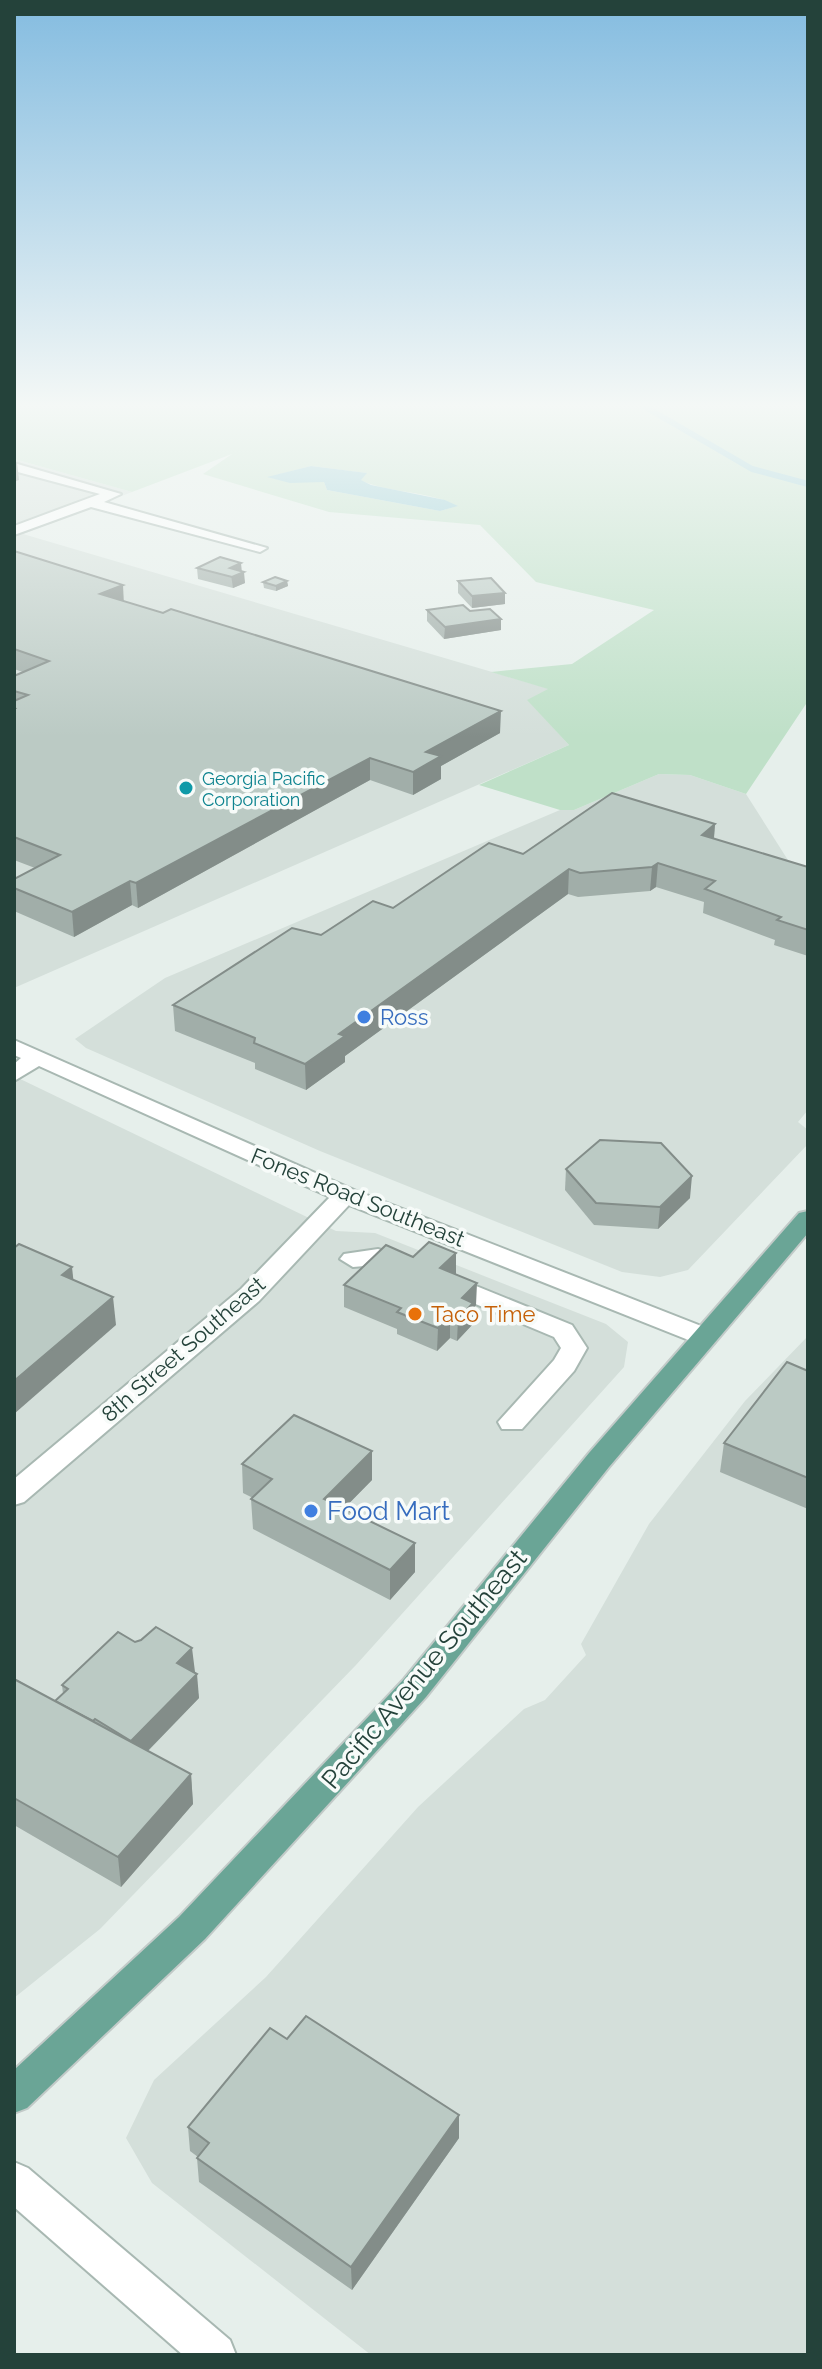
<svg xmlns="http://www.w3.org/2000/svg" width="822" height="2369" viewBox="0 0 822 2369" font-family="Raleway,sans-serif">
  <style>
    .built { fill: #d4dfda }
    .green { fill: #bfe0c8; fill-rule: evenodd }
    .water { fill: #8ec9d4 }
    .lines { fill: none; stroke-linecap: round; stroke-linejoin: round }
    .stream { stroke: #8ec9d4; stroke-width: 6 }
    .minor-casing { stroke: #a8b8b2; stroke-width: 4 }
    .major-casing { stroke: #c2cac8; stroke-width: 4 }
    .minor { fill: #fff; fill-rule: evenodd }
    .major { fill: #6aa596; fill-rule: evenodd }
    .wall { fill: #a1aea9 }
    .shaded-wall { fill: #838d89 }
    .building { fill: #bbcac4; stroke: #838d89; stroke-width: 2 }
    .culture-dot { fill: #0f9aa8; stroke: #f7fbf9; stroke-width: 3 }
    .shop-dot { fill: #3f7fe0; stroke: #f7fbf9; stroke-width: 3 }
    .food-dot { fill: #e8710a; stroke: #f7fbf9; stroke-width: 3 }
    .labels { text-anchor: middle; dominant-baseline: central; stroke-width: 7; stroke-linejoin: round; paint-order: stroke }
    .far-culture-label { font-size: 18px; fill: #0d838f; stroke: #f7fbf9; text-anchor: start }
    .shop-label { font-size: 22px; fill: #366cbe; stroke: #f7fbf9; text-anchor: start }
    .street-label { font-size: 22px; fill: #24423a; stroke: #f7fbf9 }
    .food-label { font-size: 22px; fill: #c56008; stroke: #f7fbf9; text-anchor: start }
    .near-shop-label { font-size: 26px; fill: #366cbe; stroke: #f7fbf9; text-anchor: start }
    .near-street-label { font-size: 26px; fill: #24423a; stroke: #f7fbf9 }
  </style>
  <rect width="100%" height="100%" fill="#e6efeb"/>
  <g class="built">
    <path d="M14,459L132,492L23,534L550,689L528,700L569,745L14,988Z"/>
    <path d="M659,774L690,775L746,794L793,868L808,876V1110L798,1122L808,1130V1144L688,1270L660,1277L622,1272L320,1151L86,1048L75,1039L165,978L560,810H574Z"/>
    <path d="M14,1076L336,1231L375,1233L606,1324L628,1342L624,1367L356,1665L100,1929L14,1998Z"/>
    <path d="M808,1336V2355H371L152,2183L126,2138L154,2080L266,1977L418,1807L524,1709L545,1700L586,1655L581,1644L649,1524L745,1401Z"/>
  </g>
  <path class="green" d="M14,405H808V701L746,794L690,775L659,774L574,810H560L479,785L569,745L527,700L548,689L491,672L572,664L654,610L536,582L480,525L329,512L203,474L232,454L132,492L14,459ZM311,466L366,473L360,480C391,494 427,490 457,506L440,511L327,490L324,482C306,476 291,485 269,477Z"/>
  <path class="water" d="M311,466L367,473L361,480L371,485L445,500L458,506L440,511L327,490L324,482L290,483L267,477Z"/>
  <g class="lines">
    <path class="stream" d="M642,405L752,469L808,484"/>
    <g class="minor-casing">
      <g id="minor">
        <path d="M14,463L121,494L104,502L267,548L260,552L91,507L14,535V526L100,494L14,471Z"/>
        <path d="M14,1040L354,1190L714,1331L718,1337L714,1343H696L349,1205L259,1301L24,1502L14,1505V1479L241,1289L330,1197L39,1066L14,1081V1064L21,1058L14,1055Z"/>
        <path d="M378,1249L412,1260L416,1266L403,1274L376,1265L353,1267L340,1259L344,1254Z"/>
        <path d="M449,1275L572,1325L587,1348L574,1371L522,1429H502L498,1422L554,1360L561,1348L554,1337L440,1289L436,1283L440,1277Z"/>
        <path d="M14,2162L28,2168L230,2340L236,2355H183L14,2207Z"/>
      </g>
    </g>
    <g class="major-casing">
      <path id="major" d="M808,1211V1233L609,1467L426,1697L205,1939L27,2108L14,2113V2070L179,1917L404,1679L589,1453L799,1213Z"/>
    </g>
    <use href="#minor" class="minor"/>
    <use href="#major" class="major"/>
  </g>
  <g class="wall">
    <path d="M14,551L124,601L500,733L441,766V779L413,795L370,780L138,908L132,905L74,937L14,911V879L35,868L14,860V676L23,672L14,669Z"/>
    <path d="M197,568L242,571L245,583L233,588L198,579Z"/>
    <path d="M287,581L288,586L276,591L264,588L263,582Z"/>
    <path d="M458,581L505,593V604L472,608L458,593Z"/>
    <path d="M427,610L470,611L501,619V630L444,639L427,621Z"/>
    <path d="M715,824L714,839L808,867V956L774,945L775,940L703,913L704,902L656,887L650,891L578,897L568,894L345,1056V1062L306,1090L255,1069V1063L175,1031L173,1005L321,935L393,908L523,854Z"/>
    <path d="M566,1169L690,1198L658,1229L594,1225L565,1190Z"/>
    <path d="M456,1274L476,1305L473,1309L472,1325L457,1341L450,1338L437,1351L397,1334V1329L344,1307V1285Z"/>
    <path d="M808,1371V1509L720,1472L724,1443Z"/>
    <path d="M372,1451V1480L344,1508L415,1543V1572L390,1600L253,1529L251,1499L253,1498L243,1493L242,1464Z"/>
    <path d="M135,1642L195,1672H194L199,1698L148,1751L191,1774L193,1804L121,1887L14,1825V1678L55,1701L63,1694L62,1685Z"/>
    <path d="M287,2039L459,2115V2138L352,2290L199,2182L197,2158L198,2157L190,2151L188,2127Z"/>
  </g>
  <g class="shaded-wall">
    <path d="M17,462L19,480L14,482V463Z"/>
    <path d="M241,563L242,573L244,572L245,583L233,588L230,568Z"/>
    <path d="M287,581L288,586L276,591V586Z"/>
    <path d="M123,585L124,605L100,594Z"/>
    <path d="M505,593V604L472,608V596Z"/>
    <path d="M501,619V630L444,639L445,627Z"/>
    <path d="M501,711L500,733L441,766V779L413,795V772L426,752Z"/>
    <path d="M370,758V780L138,908L136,883Z"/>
    <path d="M715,824L713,848L702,835Z"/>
    <path d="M658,863L656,887L650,891L652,867Z"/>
    <path d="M569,869L568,894L345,1056V1062L306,1090L305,1064L339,1034Z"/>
    <path d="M130,881L132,905L74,937L72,912Z"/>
    <path d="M692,1176L690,1198L658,1229L660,1207Z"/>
    <path d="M456,1253V1275L440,1268Z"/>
    <path d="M72,1267L75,1295L62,1275Z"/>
    <path d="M477,1283L476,1305L473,1309L472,1325L457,1341L458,1319L462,1298Z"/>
    <path d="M113,1297L116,1325L14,1414V1381Z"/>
    <path d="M450,1316V1338L437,1351L438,1328Z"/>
    <path d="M372,1451V1480L325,1528L324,1499Z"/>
    <path d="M415,1543V1572L390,1600V1570Z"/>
    <path d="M192,1648L195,1672L179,1686L177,1663Z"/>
    <path d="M197,1674L199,1698L134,1765L131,1741Z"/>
    <path d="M191,1774L193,1804L121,1887L118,1857Z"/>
    <path d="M459,2115V2138L352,2290L351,2267Z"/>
  </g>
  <g class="building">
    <path d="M14,551L123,585L100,594L163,613L171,609L501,711L426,752L441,756L413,772L370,758L136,883L130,881L72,912L14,888V879L60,855L14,837V708H15L14,707V701L28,695L14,691V676L49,661L14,649Z"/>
    <path d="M220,557L241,563L230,568L244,572L232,577L197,568Z"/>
    <path d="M275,577L287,581L276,586L263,582Z"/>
    <path d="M491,578L505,593L472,596L458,581Z"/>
    <path d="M463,605L470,611L490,609L501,619L445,627L427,610Z"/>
    <path d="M612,793L715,824L702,835L808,867V930L777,920L781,917L705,889L715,881L658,863L652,867L580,873L569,869L339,1034L345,1036L305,1064L254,1043L255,1038L173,1005L292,928L321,935L373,901L393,908L489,843L523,854Z"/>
    <path d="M600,1140L661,1143L692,1176L660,1207L596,1203L566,1169Z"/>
    <path d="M429,1242L456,1253L440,1268L477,1283L462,1298L473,1303L458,1319L450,1316L438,1328L397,1312L401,1308L344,1285L386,1245L413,1257Z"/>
    <path d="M19,1244L72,1267L62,1275L113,1297L14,1381V1248Z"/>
    <path d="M787,1362L808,1371V1478L724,1443Z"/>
    <path d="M294,1415L372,1451L324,1499L415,1543L390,1570L251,1499L272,1479L242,1464Z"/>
    <path d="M156,1627L192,1648L177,1663L197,1674L131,1741L95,1719L93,1721L55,1701L68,1689L62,1685L118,1632L135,1642L141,1640Z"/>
    <path d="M14,1679L191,1774L118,1857L14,1798Z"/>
    <path d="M306,2016L459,2115L351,2267L197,2158L209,2143L188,2127L270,2028L287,2039Z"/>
  </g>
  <linearGradient id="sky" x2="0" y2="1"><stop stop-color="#84bce0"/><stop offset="0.55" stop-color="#f4f8f6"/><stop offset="1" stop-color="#f4f8f6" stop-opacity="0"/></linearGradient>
  <rect width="822" height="737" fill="url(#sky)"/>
  <circle class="culture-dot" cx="186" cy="788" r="8"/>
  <g class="shop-dot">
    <circle cx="364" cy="1017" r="8"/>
    <circle cx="311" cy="1511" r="8"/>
  </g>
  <circle class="food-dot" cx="415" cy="1314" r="8"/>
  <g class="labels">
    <g class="far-culture-label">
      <text x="202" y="778">Georgia Pacific<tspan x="202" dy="21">Corporation</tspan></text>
    </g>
    <g class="shop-label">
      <text x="380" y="1017">Ross</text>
    </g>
    <g class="street-label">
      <text transform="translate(358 1197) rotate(22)">Fones Road Southeast</text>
      <text transform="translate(183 1349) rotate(-41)">8th Street Southeast</text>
    </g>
    <g class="food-label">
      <text x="431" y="1314">Taco Time</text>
    </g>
    <g class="near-shop-label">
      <text x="327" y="1511">Food Mart</text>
    </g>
    <g class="near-street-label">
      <text transform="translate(424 1669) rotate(-50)">Pacific Avenue Southeast</text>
    </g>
  </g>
  <rect width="822" height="2369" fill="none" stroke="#24423a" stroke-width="32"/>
</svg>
